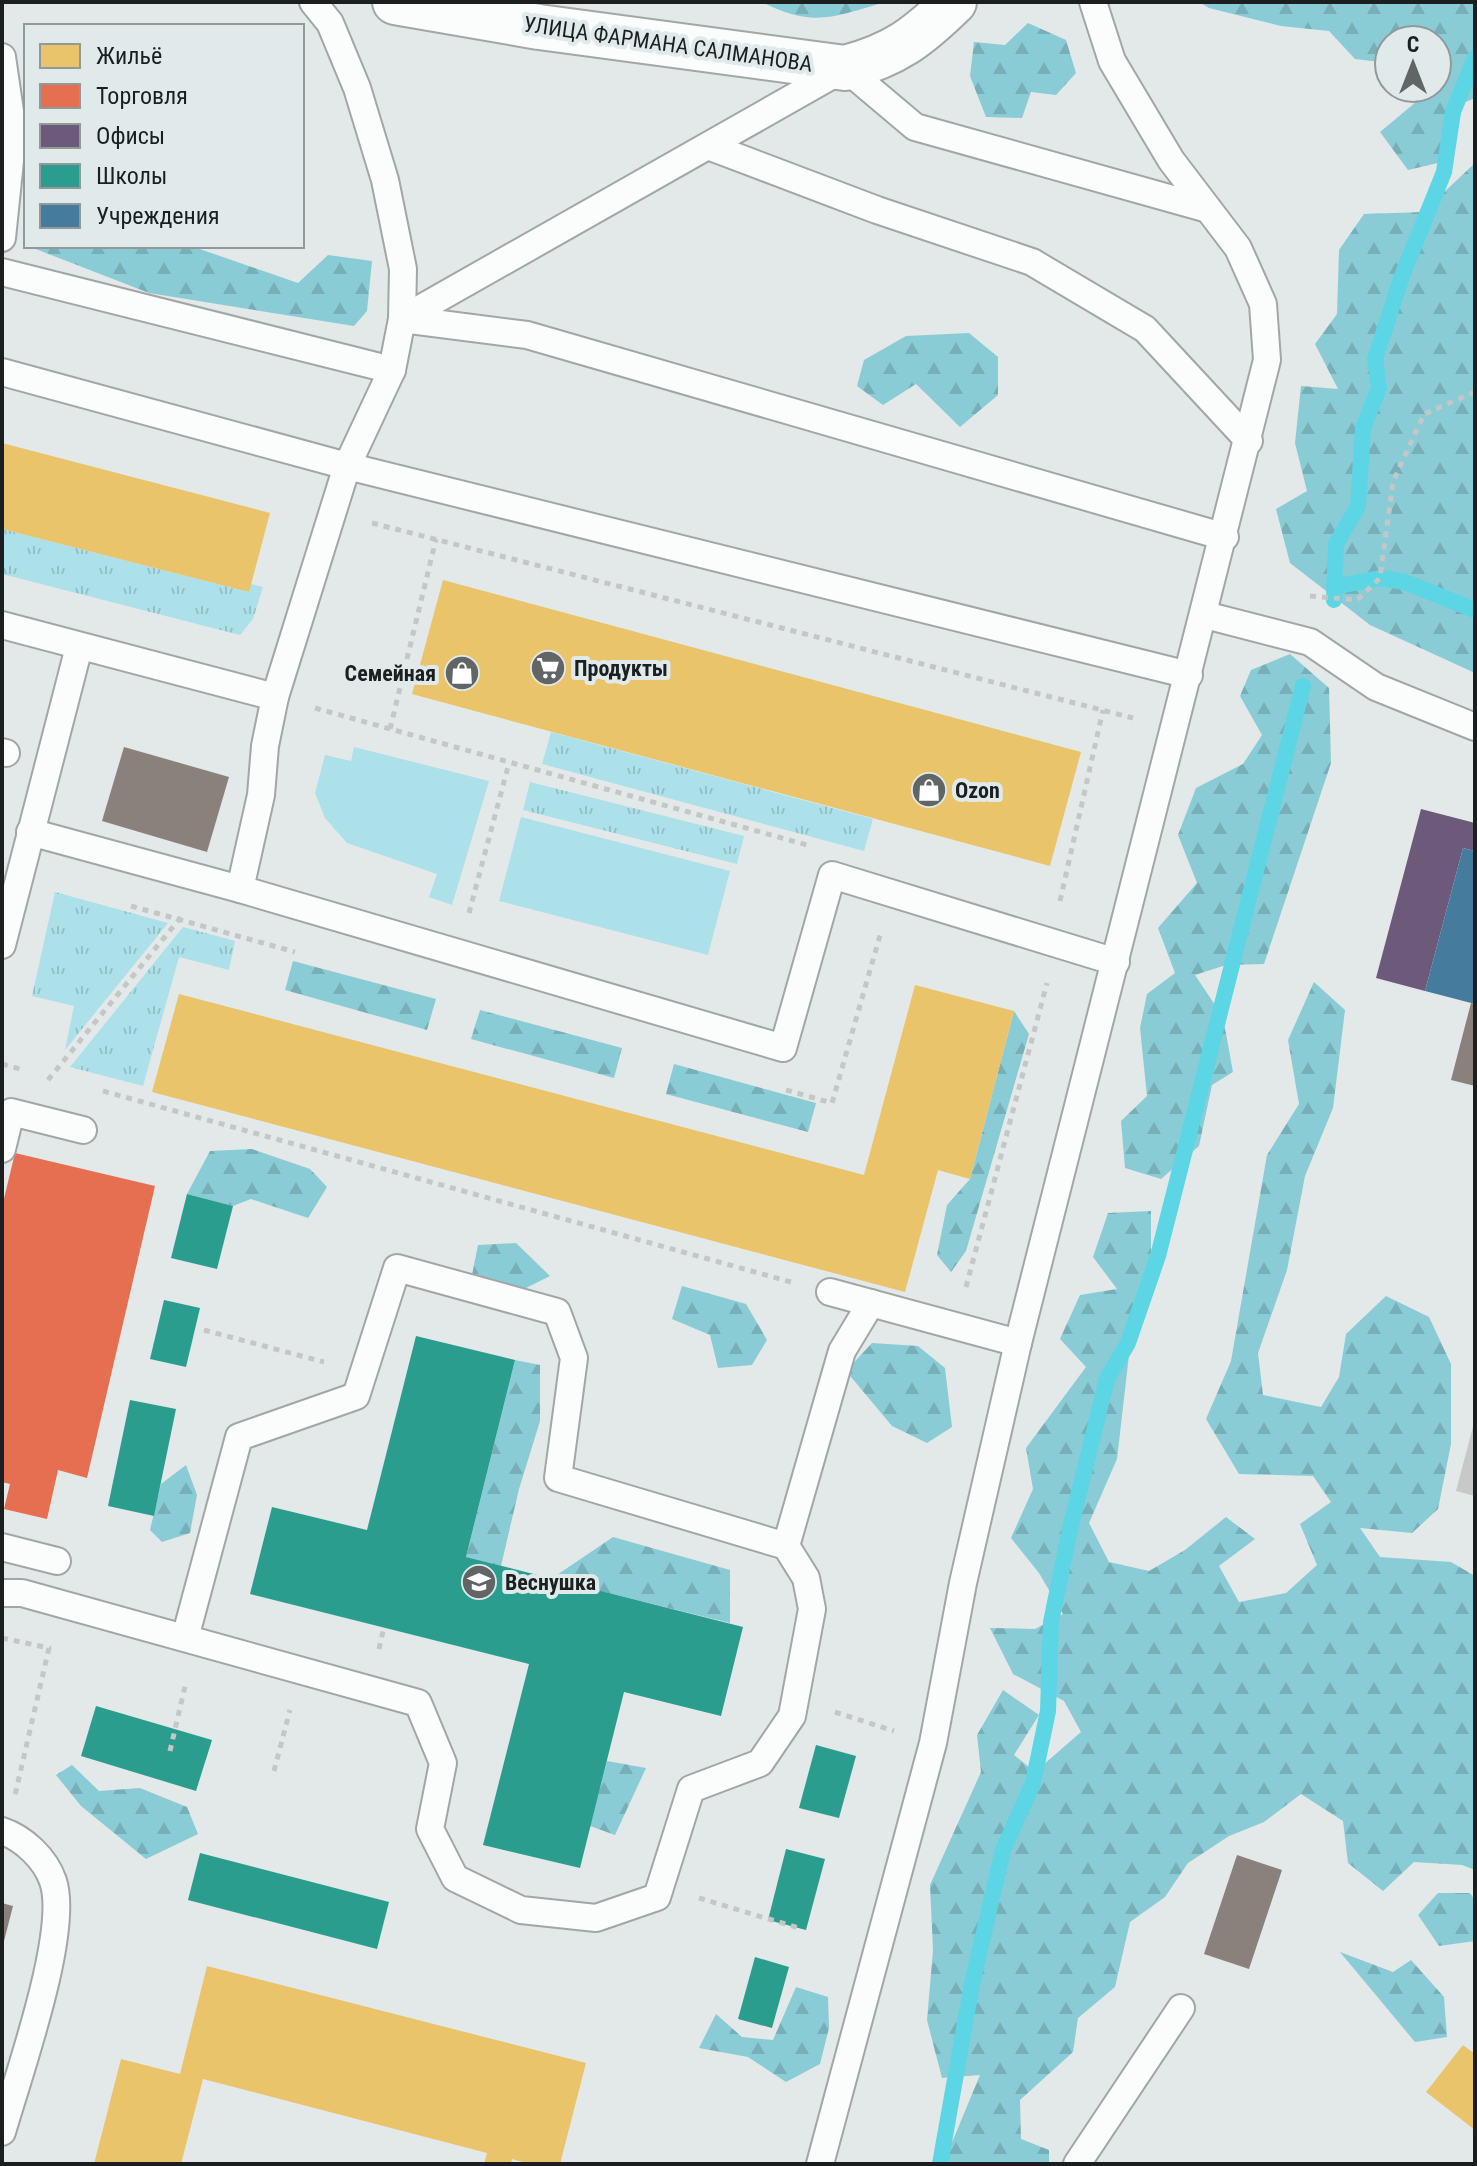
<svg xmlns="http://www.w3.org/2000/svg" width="1477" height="2166" viewBox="0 0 1477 2166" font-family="'Roboto Condensed',sans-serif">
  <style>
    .grass { fill: url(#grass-tufts) }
    .forest { fill: url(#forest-firs) }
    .park { fill: #ade1e9 }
    .homes { fill: #e9c46a }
    .shops { fill: #e76f51 }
    .offices { fill: #6d597a }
    .schools { fill: #2a9d8f }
    .public { fill: #457b9d }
    .industry { fill: #8a817c }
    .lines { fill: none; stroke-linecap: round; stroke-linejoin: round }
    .stream { stroke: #5cd5e4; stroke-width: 16 }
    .building { fill: #c8c8c8 }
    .service-casing { stroke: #a2a6a7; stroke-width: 30 }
    .minor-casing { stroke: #a2a6a7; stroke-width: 48 }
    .path { stroke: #c5c7c7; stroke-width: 5; stroke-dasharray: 6 6; stroke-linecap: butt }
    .service { stroke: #fbfcfc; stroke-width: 26 }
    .minor { stroke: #fbfcfc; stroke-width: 44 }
    .labels { text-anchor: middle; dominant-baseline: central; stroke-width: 8; stroke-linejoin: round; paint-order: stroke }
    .street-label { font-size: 22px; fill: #1c1f20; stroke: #e0eaeb }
    .poi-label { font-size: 22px; font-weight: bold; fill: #1c1f20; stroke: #e0eaeb; text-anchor: start }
  </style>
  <defs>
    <pattern id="grass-tufts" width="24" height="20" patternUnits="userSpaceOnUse" patternTransform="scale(2)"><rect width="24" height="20" fill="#ade1e9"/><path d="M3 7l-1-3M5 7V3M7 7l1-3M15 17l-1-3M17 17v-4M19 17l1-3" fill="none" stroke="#94c1c8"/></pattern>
    <pattern id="forest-firs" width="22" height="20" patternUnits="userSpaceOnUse" patternTransform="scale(2)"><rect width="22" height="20" fill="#8accd5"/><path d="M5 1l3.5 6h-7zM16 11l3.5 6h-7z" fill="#76afb7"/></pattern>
  </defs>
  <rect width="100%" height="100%" fill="#e3e8e8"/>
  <g class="grass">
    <path d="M2,529L249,592L251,584L263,587L253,619L240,635L2,574Z"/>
    <path d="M551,732L873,819L864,851L542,764Z"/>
    <path d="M530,782L744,836L737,864L523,810Z"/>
    <path d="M55,892L168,923L65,1050L74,1006L32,996Z"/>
    <path d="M183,927L235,941L229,970L179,957L143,1086L70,1067Z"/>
  </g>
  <g class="forest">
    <path d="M762,2H886C833,17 813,28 762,2Z"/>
    <path d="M1199,2H1475V98L1463,103L1451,160L1408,170L1380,132L1416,102L1412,88H1437V40H1389V63L1355,59L1329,31L1281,26L1209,8Z"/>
    <path d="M1028,23L1066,40L1076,73L1056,95L1031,92L1022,118L986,117L970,76L974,42L1005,45Z"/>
    <path d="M1475,163V673L1370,625L1290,563L1276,509L1307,491L1295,443L1301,386L1338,389L1315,344L1337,314L1339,250L1364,214L1423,212Z"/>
    <path d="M28,246H191L298,283L328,255L372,261L367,311L354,326L149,293Z"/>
    <path d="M969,333L998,357V395L960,427L916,384L883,405L857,386L864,360L906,336Z"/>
    <path d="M1290,654L1329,688L1331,763L1264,964L1226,965L1195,975L1223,1017L1233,1072L1212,1085L1199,1146L1161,1179L1125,1168L1121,1121L1147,1096L1140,1028L1147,994L1175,973L1158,928L1197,883L1178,835L1196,788L1243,764L1262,735L1240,696L1251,670Z"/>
    <path d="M293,961L436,999L427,1030L285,990Z"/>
    <path d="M1314,982L1345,1010L1333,1108L1305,1176L1287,1270L1258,1353L1263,1395L1321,1407L1339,1377L1346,1334L1386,1296L1429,1317L1451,1364V1444L1438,1509L1412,1533L1360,1528L1380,1557L1451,1562L1475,1576V1870L1462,1865L1414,1862L1383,1891L1348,1863L1343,1821L1301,1794L1264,1822L1229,1836L1188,1863L1165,1897L1130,1922L1115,1987L1078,2018L1073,2052L1020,2100L1021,2139L1049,2150V2164H943L980,2075L942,2078L927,2020L933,1950L930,1885L981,1772L977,1735L1003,1690L1039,1715L1014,1755L1035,1772L1081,1732L1064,1701L1013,1674L990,1628L1035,1629L1063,1614L1039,1573L1011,1538L1033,1489L1026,1448L1086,1367L1060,1339L1080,1295L1117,1289L1093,1257L1108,1213L1151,1211V1268L1129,1355L1117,1459L1089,1523L1109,1562L1149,1571L1185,1550L1226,1517L1255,1539L1219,1566L1239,1602L1286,1593L1317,1565L1300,1524L1331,1502L1313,1476L1239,1474L1206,1419L1231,1361L1267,1155L1299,1104L1288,1040Z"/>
    <path d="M480,1010L622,1048L614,1078L471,1039Z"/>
    <path d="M1014,1011L1029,1034L966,1251L951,1272L937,1255L947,1205L970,1179Z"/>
    <path d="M674,1064L816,1103L808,1132L666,1094Z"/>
    <path d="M252,1149L310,1169L327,1187L308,1218L251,1199L233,1206L187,1194L210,1151Z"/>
    <path d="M516,1243L550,1276L520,1291L472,1275L478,1245Z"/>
    <path d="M682,1286L746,1304L767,1340L752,1365L718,1368L710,1335L672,1319Z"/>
    <path d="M872,1343L918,1346L945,1368L952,1427L927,1443L892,1426L846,1371Z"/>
    <path d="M515,1360L540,1365V1421L519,1489L501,1566L466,1557Z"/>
    <path d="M186,1465L197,1495L190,1533L162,1542L150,1530L161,1484Z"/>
    <path d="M613,1537L730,1570V1623L551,1579Z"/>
    <path d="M607,1761L646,1768L615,1835L590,1826Z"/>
    <path d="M72,1765L99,1791L140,1788L187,1807L198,1834L146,1859L81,1806L56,1775Z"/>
    <path d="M1438,1893H1470L1475,1900V1941L1439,1946L1418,1915Z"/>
    <path d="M1340,1952L1393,1972L1411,1960L1444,1997L1447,2037L1415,2042Z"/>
    <path d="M796,1987L828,1997L829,2028L820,2064L786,2082L748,2057L699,2048L716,2014L742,2037L773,2040Z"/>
  </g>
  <g class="park">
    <path d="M354,747L489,781L452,905L429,897L437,874L347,843L325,818L315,793L325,755L351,761Z"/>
    <path d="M521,817L730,871L708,955L499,901Z"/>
  </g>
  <g class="homes">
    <path d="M2,443L270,513L249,592L2,529Z"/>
    <path d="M443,580L1081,752L1050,866L412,694Z"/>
    <path d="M915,985L1014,1011L970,1179L938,1170L905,1292L152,1092L179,994L864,1175Z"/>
    <path d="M207,1966L586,2063L560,2164H530L512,2159L511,2164H484L487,2153L203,2079L181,2164H94L121,2059L180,2074Z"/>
    <path d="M1463,2045L1475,2054V2130L1426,2092Z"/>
  </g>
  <path class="shops" d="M15,1153L155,1186L87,1478L58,1470L47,1519L4,1509L10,1484L2,1482V1207Z"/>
  <path class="offices" d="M1421,809L1475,823V851L1463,848L1425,991L1376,978Z"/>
  <g class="schools">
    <path d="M187,1194L233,1206L217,1269L171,1258Z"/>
    <path d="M164,1300L200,1308L186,1367L150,1359Z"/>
    <path d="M416,1336L515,1360L466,1557L743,1627L721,1716L624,1692L580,1868L483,1845L529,1664L250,1594L272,1507L367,1530Z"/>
    <path d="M130,1400L176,1409L154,1516L108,1506Z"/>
    <path d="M96,1706L212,1740L196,1791L81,1756Z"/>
    <path d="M816,1745L856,1756L839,1818L799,1808Z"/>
    <path d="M786,1849L825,1859L806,1930L768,1920Z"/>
    <path d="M200,1853L389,1902L377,1949L188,1900Z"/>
    <path d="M755,1957L789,1967L772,2028L738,2019Z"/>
  </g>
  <path class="public" d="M1463,848L1475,851V1004L1425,991Z"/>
  <g class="industry">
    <path d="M124,747L229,777L207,852L102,821Z"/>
    <path d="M1471,1003L1475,1004V1086L1451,1080Z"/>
    <path d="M1237,1855L1282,1870L1249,1969L1204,1954Z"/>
    <path d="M2,1903L13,1906L3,1945H2Z"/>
  </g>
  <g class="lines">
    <g class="stream">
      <path d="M1334,587L1380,578L1405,582L1475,610"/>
      <path d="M1334,600L1336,544L1358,506L1363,428L1379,388L1375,359L1402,276L1444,172L1453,112L1475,58"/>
      <path d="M940,2164L972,1984L1003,1850L1033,1783L1048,1711L1051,1622L1070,1529L1107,1379L1128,1343L1158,1256L1303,686"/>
    </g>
  </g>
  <path class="building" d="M1474,1423H1475V1496L1456,1491Z"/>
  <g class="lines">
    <g class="service-casing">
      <g id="service">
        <path d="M313,2L330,23L357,88L385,180L403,269L402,319L392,370L347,466L275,697L265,746L261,795L240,889L783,1048L832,875L1116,962"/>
        <path d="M2,57L13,132L2,238"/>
        <path d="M708,146L877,210L1032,262L1145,329L1249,441"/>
        <path d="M2,272L392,370"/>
        <path d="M402,319L845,68L915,127L1208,209"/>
        <path d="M402,319L527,335L1225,537"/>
        <path d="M2,372L347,466L1189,675"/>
        <path d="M1205,615L1310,642L1376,687L1475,727"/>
        <path d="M2,625L275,697"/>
        <path d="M2,752L6,753"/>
        <path d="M30,832L240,889"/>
        <path d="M2,945L79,647"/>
        <path d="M2,1149L11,1112L83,1130"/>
        <path d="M830,1292L1018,1343"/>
        <path d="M786,1546L842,1351L871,1303"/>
        <path d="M2,1547L57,1561"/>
        <path d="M2,1593H22L418,1703L443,1763L430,1829L455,1878L521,1910L596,1918L657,1897L691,1789L760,1763L792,1716L812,1609L806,1578L786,1546L558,1478L574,1358L557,1312L397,1268L356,1396L239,1437L185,1638"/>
        <path d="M2,1831C23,1838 45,1858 53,1881C70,1931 18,2076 2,2132"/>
        <path d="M820,2164L933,1743L963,1583L1018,1343L1267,360L1263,304L1238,248L1171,160L1112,61L1093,2"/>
        <path d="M1077,2164L1181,2008"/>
      </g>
    </g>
    <g class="minor-casing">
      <path id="minor" d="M395,2L539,27L845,68C895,55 918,37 954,2"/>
    </g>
    <g class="path">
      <path d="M372,523L1133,718"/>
      <path d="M1310,596L1357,600L1380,578L1393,482L1424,414L1475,392"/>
      <path d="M315,708L807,845"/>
      <path d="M390,729L436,539"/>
      <path d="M1060,901L1103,710"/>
      <path d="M131,906L295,952"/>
      <path d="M469,913L509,763"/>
      <path d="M2,1064L20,1069"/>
      <path d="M48,1080L181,917"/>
      <path d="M786,1090L832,1103L881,932"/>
      <path d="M103,1091L791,1282"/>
      <path d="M966,1287L1047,983"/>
      <path d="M204,1330L324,1362"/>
      <path d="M2,1638L49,1648L15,1795"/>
      <path d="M379,1649L384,1627"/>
      <path d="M835,1712L894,1731"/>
      <path d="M170,1751L186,1682"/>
      <path d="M274,1771L290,1710"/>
      <path d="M699,1898L802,1929"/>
    </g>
    <use href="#service" class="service"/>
    <use href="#minor" class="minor"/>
  </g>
  <defs>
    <g id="supermarket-disc" transform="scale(1.8)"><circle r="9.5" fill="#626566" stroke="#e0eaeb"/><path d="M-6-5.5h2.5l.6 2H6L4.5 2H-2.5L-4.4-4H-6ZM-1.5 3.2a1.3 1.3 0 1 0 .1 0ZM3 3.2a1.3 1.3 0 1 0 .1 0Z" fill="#fff"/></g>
    <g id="shop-disc" transform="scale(1.8)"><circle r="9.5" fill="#626566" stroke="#e0eaeb"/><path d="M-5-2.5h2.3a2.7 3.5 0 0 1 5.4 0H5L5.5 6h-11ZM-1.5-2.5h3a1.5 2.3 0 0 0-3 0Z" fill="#fff"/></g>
    <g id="school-disc" transform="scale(1.8)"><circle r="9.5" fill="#626566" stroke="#e0eaeb"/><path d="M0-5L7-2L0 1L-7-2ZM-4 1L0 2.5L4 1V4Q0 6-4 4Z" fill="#fff"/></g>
  </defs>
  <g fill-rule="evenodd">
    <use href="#supermarket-disc" x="548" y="668"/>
    <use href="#shop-disc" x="462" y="673"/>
    <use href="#shop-disc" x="929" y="790"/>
    <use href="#school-disc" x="479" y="1582"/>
  </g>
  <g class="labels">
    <g class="street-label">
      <text transform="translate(668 44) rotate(8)">УЛИЦА ФАРМАНА САЛМАНОВА</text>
    </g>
    <g class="poi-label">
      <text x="574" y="668">Продукты</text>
      <text x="436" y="673" text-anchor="end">Семейная</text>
      <text x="955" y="790">Ozon</text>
      <text x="505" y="1582">Веснушка</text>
    </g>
  </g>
  <rect width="1477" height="2166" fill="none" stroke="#1c1f20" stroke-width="8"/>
  <rect x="24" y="24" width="280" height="224" fill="#e0eaeb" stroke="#92999a" stroke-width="2"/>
  <rect x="40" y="44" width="40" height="24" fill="#e9c46a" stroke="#92999a" stroke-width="2"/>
  <text x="96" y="64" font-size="24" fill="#1c1f20">Жильё</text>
  <rect x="40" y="84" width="40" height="24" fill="#e76f51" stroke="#92999a" stroke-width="2"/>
  <text x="96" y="104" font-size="24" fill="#1c1f20">Торговля</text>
  <rect x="40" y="124" width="40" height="24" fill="#6d597a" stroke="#92999a" stroke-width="2"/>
  <text x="96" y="144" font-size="24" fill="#1c1f20">Офисы</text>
  <rect x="40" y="164" width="40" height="24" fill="#2a9d8f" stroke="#92999a" stroke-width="2"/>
  <text x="96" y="184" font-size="24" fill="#1c1f20">Школы</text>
  <rect x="40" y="204" width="40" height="24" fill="#457b9d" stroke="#92999a" stroke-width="2"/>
  <text x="96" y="224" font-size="24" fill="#1c1f20">Учреждения</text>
  <g transform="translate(1413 64)"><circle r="38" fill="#e0eaeb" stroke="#92999a" stroke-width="2"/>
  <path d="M0-6L14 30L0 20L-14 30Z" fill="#626566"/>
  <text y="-12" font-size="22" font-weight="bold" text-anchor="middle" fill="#1c1f20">С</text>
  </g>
</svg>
